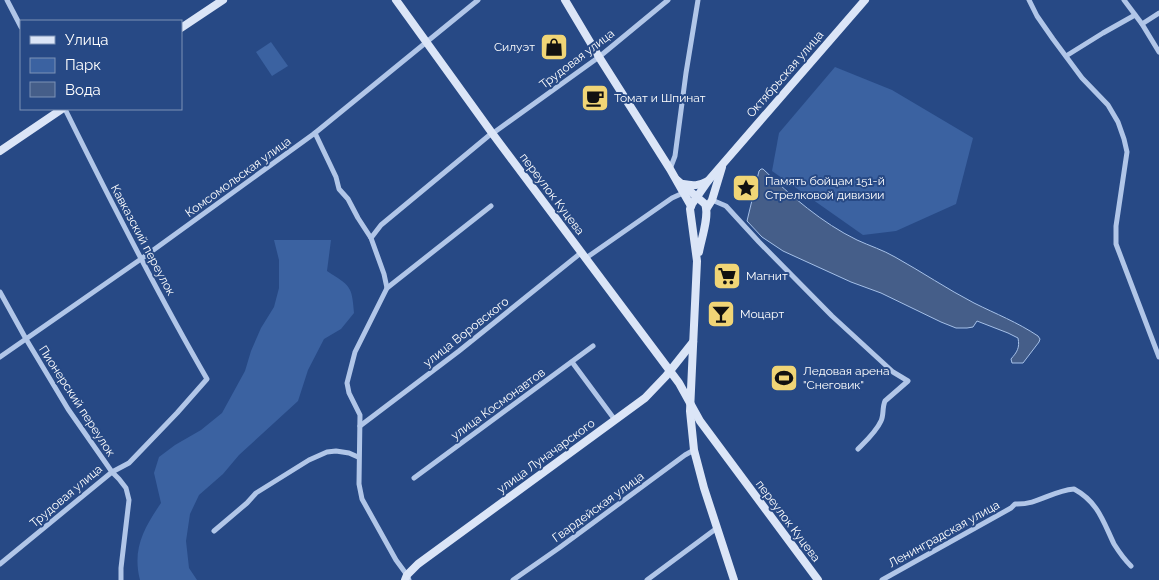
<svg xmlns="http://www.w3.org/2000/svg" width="1159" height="580" viewBox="0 0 1159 580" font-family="Raleway,sans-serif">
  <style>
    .green { fill: #3b62a1 }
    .water { fill: #455e89; stroke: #a5c0e8 }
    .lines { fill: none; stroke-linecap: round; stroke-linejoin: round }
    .street { stroke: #b1c6e8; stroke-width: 5 }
    .secondary { stroke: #dbe5f7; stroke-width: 8 }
    .labels { text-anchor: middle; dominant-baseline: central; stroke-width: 4; stroke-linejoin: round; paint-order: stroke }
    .poi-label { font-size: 12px; fill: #fff; stroke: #274985; text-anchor: start }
    .street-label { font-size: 12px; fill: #fff; stroke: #274985 }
  </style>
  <rect width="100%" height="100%" fill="#274985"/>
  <g class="green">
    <path d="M271,42L288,66L272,76L256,52Z"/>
    <path d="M835,67L892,90L973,138L956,204L896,231L863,235L772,171L779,133Z"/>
    <path d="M274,240H331L327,271C350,286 352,285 354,313L341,329L324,339L308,370L298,401L239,455L223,474L199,495L190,514L186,541L189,568L197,580H140C132,549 144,528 161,503L154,473L159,457L175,445L201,430L222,413L245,371L251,351L261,328L274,307L279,288V260Z"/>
  </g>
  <path class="water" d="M761,169H763C791,196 822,223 857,240C870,246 883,250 895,257C922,272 947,289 974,303C996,314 1017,322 1038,336L1040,339L1039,342L1023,363H1012L1011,359C1017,352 1020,348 1018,338L1008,333L977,321L973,327L967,328H956L941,322L881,293L851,282L783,251L762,237L747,221L759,171Z"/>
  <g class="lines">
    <g class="street">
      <path d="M7,0L21,27"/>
      <path d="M1029,0L1037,16L1053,39L1082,78L1108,105L1118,122L1124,139L1127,152L1116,226V244L1159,357"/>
      <path d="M1124,0L1142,24L1159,52"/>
      <path d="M1142,24L1159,13"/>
      <path d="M1066,56L1103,33L1135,15"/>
      <path d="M496,131L599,57L668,0"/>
      <path d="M315,133L336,177L339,189L348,199L358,218L371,238L384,274L387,288L355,352L347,383L349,393L360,415L359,484L362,499L396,560L407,575L409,580"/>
      <path d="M670,169L675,156L686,73L698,0"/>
      <path d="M712,200L726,206L759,242L832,316L893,372L908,381L885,401C882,408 884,415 881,421C876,432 866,441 858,449"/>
      <path d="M371,238L381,225L492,133"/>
      <path d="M586,258L672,198L683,193"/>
      <path d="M387,288L491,206"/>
      <path d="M0,292L26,339L68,409L112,472L119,479L126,488L129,500L121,568V580"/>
      <path d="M0,357L141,259L315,133L478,0"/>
      <path d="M572,362L615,420"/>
      <path d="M360,426L459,351L582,252"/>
      <path d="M414,478L593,346"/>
      <path d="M214,531L247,503L256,493L309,460L327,452L336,451L349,453L358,457"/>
      <path d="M0,564L112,472L129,463L177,413L207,379C156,291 110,200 65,109"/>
      <path d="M513,580L559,548L685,455L694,450"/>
      <path d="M647,580L717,528"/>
      <path d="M882,580L1011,508L1015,504C1038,505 1051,491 1074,489C1098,502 1103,521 1114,544C1119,552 1125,560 1131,566"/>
    </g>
    <g class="secondary">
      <path d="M396,0L492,133L679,383L700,421L818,580"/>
      <path d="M565,0L599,57L670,169L691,206"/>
      <path d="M181,28L223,0"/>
      <path d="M0,151L62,109"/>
      <path d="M677,180L705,204C710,215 701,240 699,252"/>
      <path d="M683,184C693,186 699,186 708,181"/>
      <path d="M707,208L712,200L722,167"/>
      <path d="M405,580L407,575L418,564L645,398L666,376L693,342"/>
      <path d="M734,580L704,488L694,450L690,411L697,261L690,209L692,204L708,181L865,0"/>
    </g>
  </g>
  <defs>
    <g id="shop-square" transform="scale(1.4375)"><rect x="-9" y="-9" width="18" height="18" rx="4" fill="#f0d576" stroke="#274985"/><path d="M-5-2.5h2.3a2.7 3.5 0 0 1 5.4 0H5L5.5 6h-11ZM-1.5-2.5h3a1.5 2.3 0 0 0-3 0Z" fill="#111"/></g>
    <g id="cafe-square" transform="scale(1.4375)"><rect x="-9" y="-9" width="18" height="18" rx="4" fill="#f0d576" stroke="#274985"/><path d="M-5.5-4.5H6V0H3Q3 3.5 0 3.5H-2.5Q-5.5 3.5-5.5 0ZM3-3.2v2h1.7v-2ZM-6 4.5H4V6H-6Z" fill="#111"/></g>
    <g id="sight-square" transform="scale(1.4375)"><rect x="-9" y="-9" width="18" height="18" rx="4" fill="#f0d576" stroke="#274985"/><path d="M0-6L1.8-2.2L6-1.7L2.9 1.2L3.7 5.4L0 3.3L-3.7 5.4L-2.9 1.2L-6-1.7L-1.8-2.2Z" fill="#111"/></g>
    <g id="supermarket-square" transform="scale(1.4375)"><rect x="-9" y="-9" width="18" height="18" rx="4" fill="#f0d576" stroke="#274985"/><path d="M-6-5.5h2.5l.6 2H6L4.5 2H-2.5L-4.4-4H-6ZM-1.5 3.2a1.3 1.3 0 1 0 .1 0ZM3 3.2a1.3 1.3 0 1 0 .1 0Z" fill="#111"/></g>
    <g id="bar-square" transform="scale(1.4375)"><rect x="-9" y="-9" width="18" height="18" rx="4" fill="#f0d576" stroke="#274985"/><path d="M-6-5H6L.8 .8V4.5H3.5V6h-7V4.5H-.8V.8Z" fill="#111"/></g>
    <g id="stadium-square" transform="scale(1.4375)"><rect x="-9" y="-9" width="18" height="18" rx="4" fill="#f0d576" stroke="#274985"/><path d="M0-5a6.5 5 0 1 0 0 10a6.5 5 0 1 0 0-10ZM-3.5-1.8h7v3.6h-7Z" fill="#111"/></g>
  </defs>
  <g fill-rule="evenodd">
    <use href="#shop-square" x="554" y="47"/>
    <use href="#cafe-square" x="595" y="98"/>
    <use href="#sight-square" x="746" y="188"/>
    <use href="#supermarket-square" x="727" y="276"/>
    <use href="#bar-square" x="721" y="314"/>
    <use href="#stadium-square" x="784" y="378"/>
  </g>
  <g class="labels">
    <g class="poi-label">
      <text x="535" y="47" text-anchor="end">Силуэт</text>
      <text x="614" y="98">Томат и Шпинат</text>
      <text x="765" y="181">Память бойцам 151-й<tspan x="765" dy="14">Стрелковой дивизии</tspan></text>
      <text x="746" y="276">Магнит</text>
      <text x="740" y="314">Моцарт</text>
      <text x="803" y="371">Ледовая арена<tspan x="803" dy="14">"Снеговик"</tspan></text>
    </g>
    <g class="street-label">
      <text transform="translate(577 59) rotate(-37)">Трудовая улица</text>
      <text transform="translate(785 74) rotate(-49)">Октябрьская улица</text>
      <text transform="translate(238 177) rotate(-36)">Комсомольская улица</text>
      <text transform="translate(552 194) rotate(53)">переулок Куцева</text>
      <text transform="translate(143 240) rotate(62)">Кавказский переулок</text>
      <text transform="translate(466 332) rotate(-38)">улица Воровского</text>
      <text transform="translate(77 401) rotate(57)">Пионерский переулок</text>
      <text transform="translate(498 404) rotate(-36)">улица Космонавтов</text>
      <text transform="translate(546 456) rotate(-36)">улица Луначарского</text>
      <text transform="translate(66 496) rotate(-40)">Трудовая улица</text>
      <text transform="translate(598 507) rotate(-36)">Гвардейская улица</text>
      <text transform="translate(788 521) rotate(53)">переулок Куцева</text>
      <text transform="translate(944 534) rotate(-29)">Ленинградская улица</text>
    </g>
  </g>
  <rect x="20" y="20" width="162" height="90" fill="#274985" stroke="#7d92b6"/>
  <rect x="30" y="36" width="25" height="8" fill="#dbe5f7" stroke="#7d92b6"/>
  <text x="65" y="45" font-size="15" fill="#ffffff">Улица</text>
  <rect x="30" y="58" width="25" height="15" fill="#3b62a1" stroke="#7d92b6"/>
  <text x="65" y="70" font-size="15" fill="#ffffff">Парк</text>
  <rect x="30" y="82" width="25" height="15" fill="#455e89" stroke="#7d92b6"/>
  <text x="65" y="95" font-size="15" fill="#ffffff">Вода</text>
</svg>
